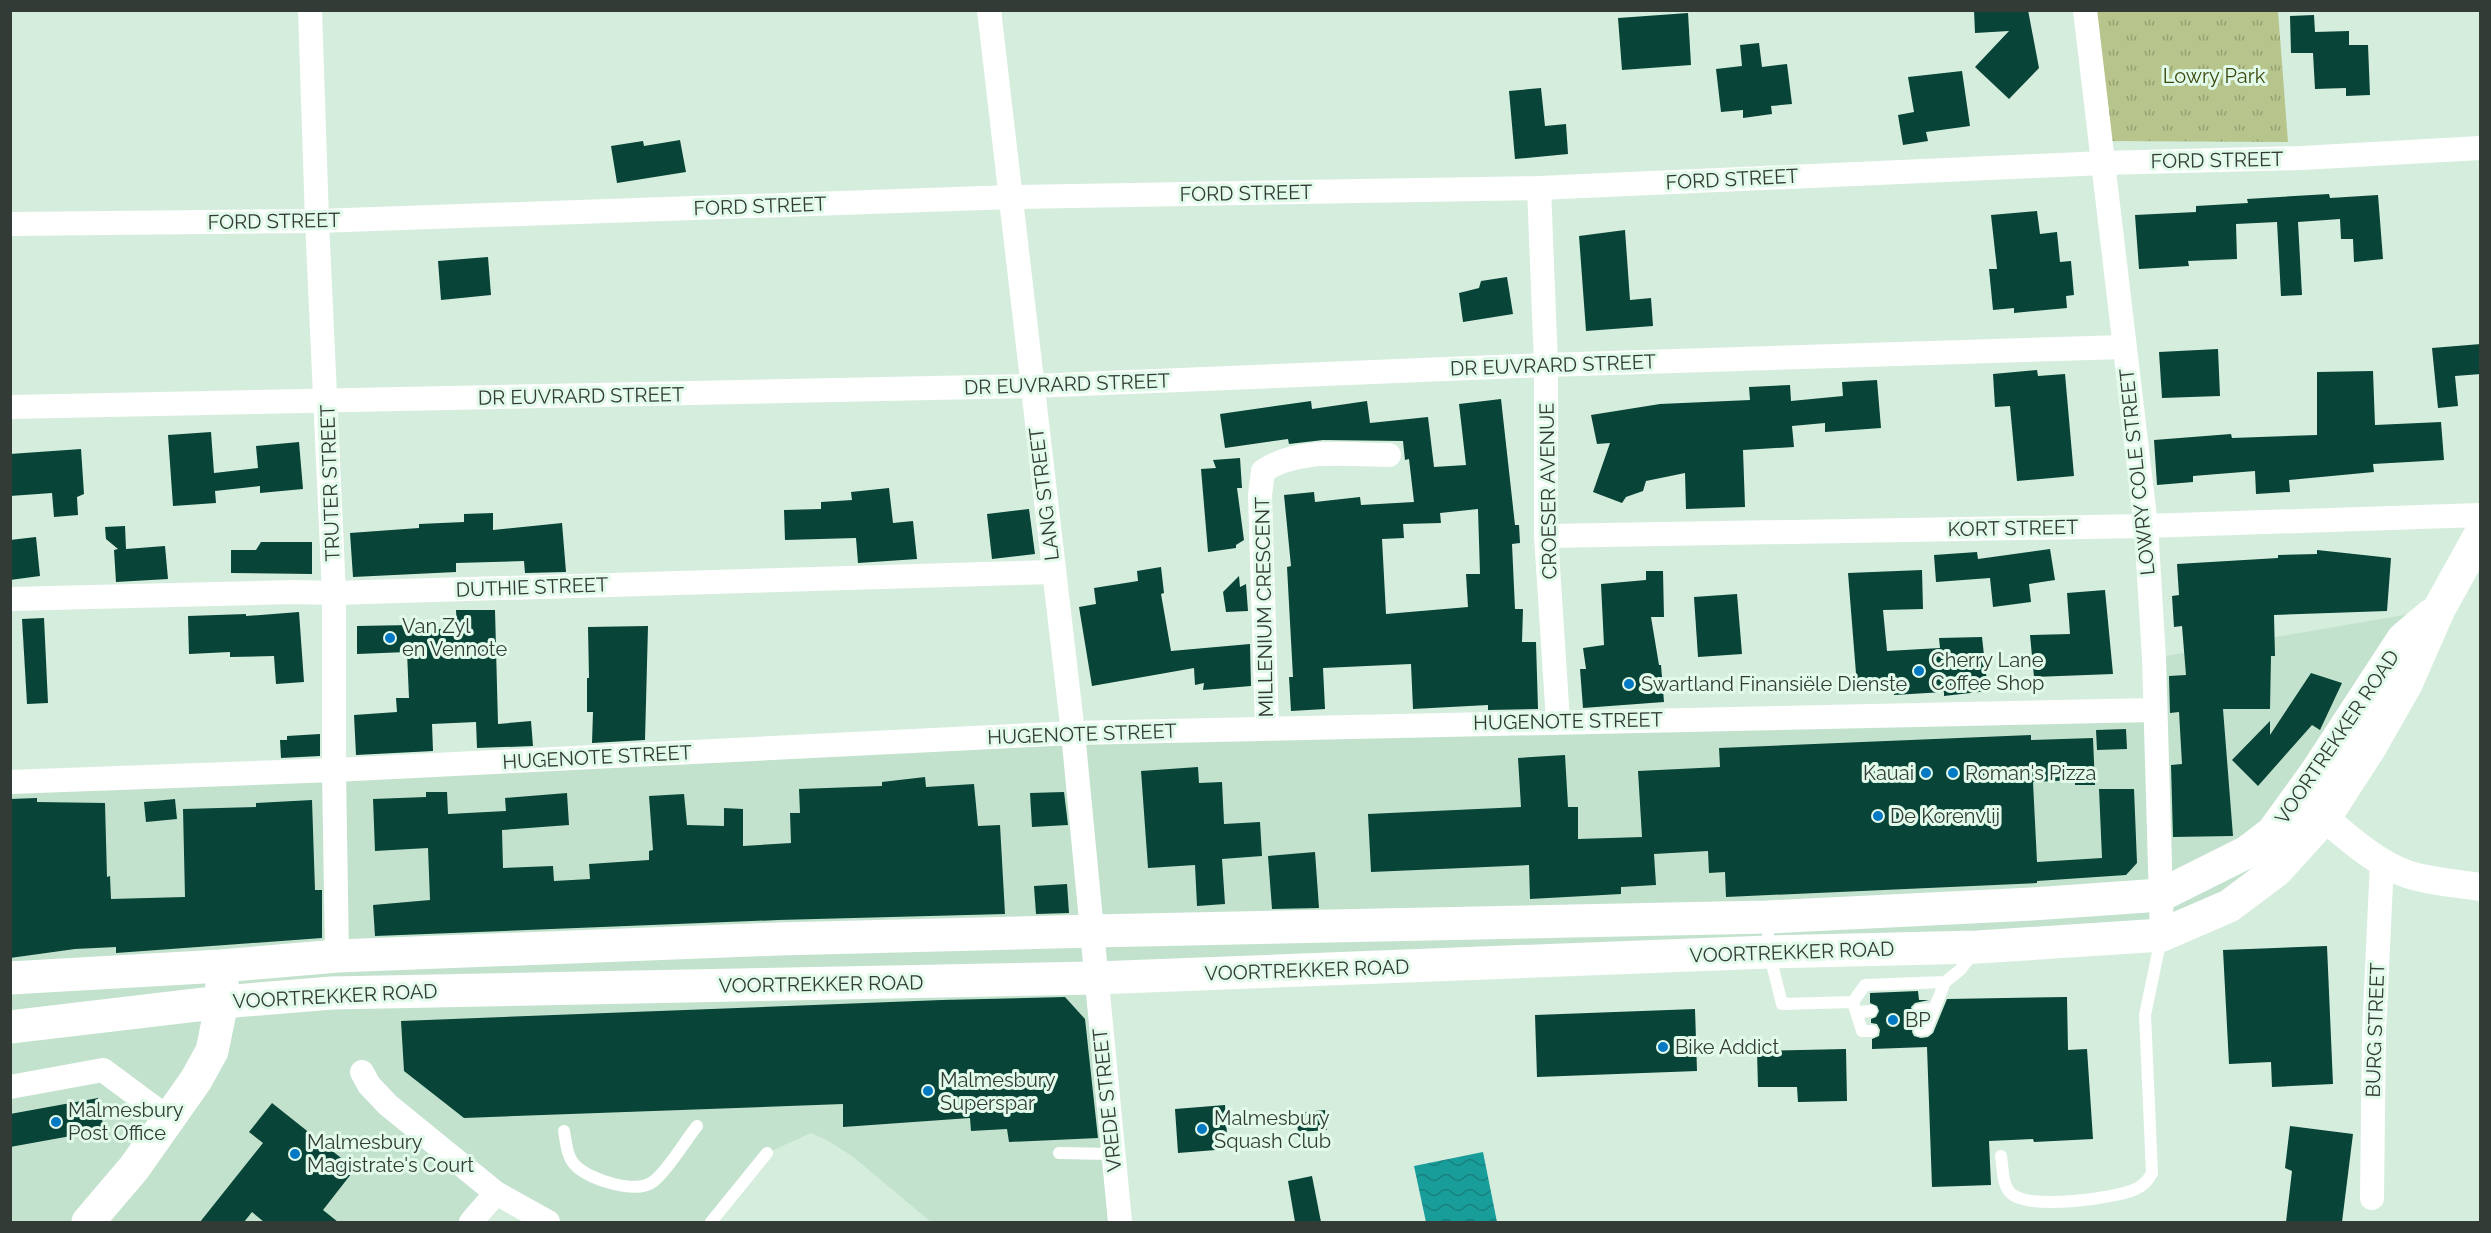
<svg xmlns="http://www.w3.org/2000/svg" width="2491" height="1233" viewBox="0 0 2491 1233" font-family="Raleway,sans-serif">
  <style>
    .built { fill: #c3e2cd }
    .park { fill: url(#park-tufts) }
    .water { fill: url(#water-waves) }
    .building { fill: #084437; fill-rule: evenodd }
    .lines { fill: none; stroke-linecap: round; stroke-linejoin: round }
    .service { stroke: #fff; stroke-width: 12 }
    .minor { stroke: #fff; stroke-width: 24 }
    .tertiary { stroke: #fff; stroke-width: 28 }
    .primary { stroke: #fff; stroke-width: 33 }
    .poi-dot { fill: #0379c3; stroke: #e2faea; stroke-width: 2 }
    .labels { text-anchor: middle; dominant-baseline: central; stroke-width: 6; stroke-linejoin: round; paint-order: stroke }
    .park-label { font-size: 20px; fill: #3c470c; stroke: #e2faea }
    .street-label { font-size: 20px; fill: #323b35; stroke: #e2faea }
    .poi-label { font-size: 20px; fill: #323b35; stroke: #e2faea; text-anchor: start }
  </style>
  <defs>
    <pattern id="park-tufts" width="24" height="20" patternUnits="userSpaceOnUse" patternTransform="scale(1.5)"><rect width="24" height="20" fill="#b7c58c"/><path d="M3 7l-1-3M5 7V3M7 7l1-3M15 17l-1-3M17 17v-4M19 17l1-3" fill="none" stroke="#95a173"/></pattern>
    <pattern id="water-waves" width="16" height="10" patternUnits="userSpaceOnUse" patternTransform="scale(1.5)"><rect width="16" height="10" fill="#199d9a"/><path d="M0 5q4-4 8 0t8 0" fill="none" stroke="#17817e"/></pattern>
  </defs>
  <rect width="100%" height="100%" fill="#d5eddd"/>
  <path class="built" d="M2439,609L2345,788L2195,922L1096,978L1120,1222H931L852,1156L828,1141L811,1133L767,1153L711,1222H548L496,1193L471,1222H11L10,782L1073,733L2154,710V658Z"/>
  <path class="park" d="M2087,11H2278L2288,142L2102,141Z"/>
  <path class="water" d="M1483,1152L1497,1222H1426L1414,1166Z"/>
  <g class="building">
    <path d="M1974,10H2028L2039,68L2009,99L1975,67L2009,31L1975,33Z"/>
    <path d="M1688,13L1691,65L1622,70L1618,18Z"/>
    <path d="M2314,15L2315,32L2349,31V45H2368L2370,95L2346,96V88L2315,89L2313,53H2291L2290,16Z"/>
    <path d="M1759,43L1762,67L1787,64L1792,104L1771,106L1772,114L1743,118V110L1721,112L1716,69L1742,66L1740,45Z"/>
    <path d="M1962,71L1970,126L1926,132L1928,141L1903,145L1898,115L1914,112L1908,77Z"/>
    <path d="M1541,88L1545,126L1566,124L1568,154L1515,159L1509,91Z"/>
    <path d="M680,140L686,172L617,183L611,146L643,141L644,146Z"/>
    <path d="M2329,194L2330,198L2378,195L2383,259L2354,262L2353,239H2341L2340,219L2298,222L2302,295L2281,296L2277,222L2236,224L2237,259L2188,261L2189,266L2139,269L2135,215L2196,212V206L2248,203L2247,199Z"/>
    <path d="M2037,211L2040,234L2057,232L2060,262L2071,261L2074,295L2066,296L2067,308L2014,313V308L1993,310L1989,269H1997L1991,215Z"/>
    <path d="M1625,230L1630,300L1651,298L1653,326L1586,331L1579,236Z"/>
    <path d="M488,257L491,295L441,300L438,261Z"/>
    <path d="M1507,277L1513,314L1463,322L1459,293L1479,288L1481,281Z"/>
    <path d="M2481,344V374L2455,376L2458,406L2438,408L2432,348Z"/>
    <path d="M2218,349L2220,396L2162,398L2159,352Z"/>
    <path d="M2037,370L2038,376L2065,374L2074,476L2017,481L2010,406L1995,407L1993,374Z"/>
    <path d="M2373,371L2375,425L2441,422L2444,460L2373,464L2374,472L2289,480L2290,492L2256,494L2255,471L2193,476V482L2157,485L2154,440L2231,434L2232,438L2317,435V372Z"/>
    <path d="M1877,380L1881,428L1825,432V423L1792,426L1794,447L1743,450L1745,507L1686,509L1685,473L1646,481L1643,491L1626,497L1622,503L1593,492L1610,443L1597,444L1591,415L1660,404L1750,400L1749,387L1790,385L1791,401L1843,396L1842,382Z"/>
    <path d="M1501,399L1515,525H1519L1520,543L1512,544L1515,609H1523L1522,642H1536L1538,709L1488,710V705L1413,709L1411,664L1323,668L1325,709L1291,711L1289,677H1293L1287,567L1291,566L1284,495L1314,492L1315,502L1360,497L1361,505L1414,502L1409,459L1405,460L1403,441L1323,440L1289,444L1288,439L1225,448L1220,414L1311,401L1312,409L1367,401L1370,423L1428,417L1434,467L1466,465L1459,404ZM1478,509L1480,574H1466L1468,607L1386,614L1382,539L1404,538L1403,524L1441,523L1440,513Z"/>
    <path d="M211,432L214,473L258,468L256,446L299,442L303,489L260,493V486L215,491L216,503L173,506L168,435Z"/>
    <path d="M81,449L84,494L77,497L78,515L54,517L52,493L10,496V454Z"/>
    <path d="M1240,458L1242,488H1237L1244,540L1236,545V548L1208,552L1201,469L1216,468L1213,460Z"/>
    <path d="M889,488L893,523L913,521L917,559L858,563L856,538L785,540L784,510L821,509V502L852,500L851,492Z"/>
    <path d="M1029,509L1035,554L992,559L987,514Z"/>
    <path d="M493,513V530L562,523L566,572L525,573L524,561L456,563V572L353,577L350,533L419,528V524L464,522V514Z"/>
    <path d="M125,526L126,549L165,546L168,579L116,582L114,550L118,549L106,539L105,527Z"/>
    <path d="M36,537L40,576L10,580V540Z"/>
    <path d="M261,542H312V574L231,573V550H256Z"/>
    <path d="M2050,549L2055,580L2029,584L2031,602L1993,607L1990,578L1936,582L1934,555L1977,552L1978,559Z"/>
    <path d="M2317,550L2391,558L2387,611L2274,615L2275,656H2271L2270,709H2223L2233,836L2173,837L2171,765L2182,764L2179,712L2170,713L2169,676L2186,675L2182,626L2174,627L2172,596L2179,595L2177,564L2278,558V555L2317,554Z"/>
    <path d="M1161,567L1164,593L1161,594L1171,651L1250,644L1251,686L1203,690L1204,683L1195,685L1194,668L1092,686L1079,607L1096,604L1094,588L1138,581L1137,571Z"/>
    <path d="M1922,570L1923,609L1883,610L1887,651L1940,648L1939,638L1982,637L1988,691L1944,696V692L1894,695L1893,682L1857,686L1848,573Z"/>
    <path d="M1646,571H1663L1664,617H1651L1659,665H1661L1664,702L1583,708L1580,669H1586L1583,648L1604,645L1601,584L1646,580Z"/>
    <path d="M1239,576L1240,587L1246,584L1248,611L1226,612L1223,592Z"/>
    <path d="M2105,590L2113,674L2034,677L2030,635L2070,634L2067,593Z"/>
    <path d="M1737,594L1742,654L1698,657L1694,597Z"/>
    <path d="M456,610H495L498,724L531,721L533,746L477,748L476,722L432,724L433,751L356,755L354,715L397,712L396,698H409L407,652L357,654V626L411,625L412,629H457Z"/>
    <path d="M299,612L304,682L276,684L274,656L230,657V652L189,654L188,616L246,614V616Z"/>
    <path d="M44,618L48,703L27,704L22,619Z"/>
    <path d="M648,626L645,740L592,743L593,712H587V678H589L588,627Z"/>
    <path d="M2311,673L2342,683L2320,730L2312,725L2258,786L2232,760L2270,721V735Z"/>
    <path d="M2126,729L2127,749L2097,750L2096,730Z"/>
    <path d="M320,734V756L281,758L280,740H287V736Z"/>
    <path d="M2031,735V740L2093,738L2095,785H2075V780L2033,782L2037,862L2102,858L2099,789H2134L2137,863L2126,875L2037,881V883L1726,897L1725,872L1709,873L1708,851L1654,854L1656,885L1621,887V894L1530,899L1529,865L1371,872L1368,814L1521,807L1518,758L1565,755L1568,807H1578V839L1642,837L1638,771L1720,767L1719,748Z"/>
    <path d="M1198,767L1199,783L1222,782L1224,824L1260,822L1262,856L1222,859L1225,904L1197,906L1195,865L1148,868L1141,771Z"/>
    <path d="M925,777L926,787L974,784L978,826L1000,825L1005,914L778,920L375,936L373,905L430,900L428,848L375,851L373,799L426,797V792H447L448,814L506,811L505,798L567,793L569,825L502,830L503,868L553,866L554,881L590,879L589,864L649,860V851L653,850L649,796L684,794L687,825L724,826V808L743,809V846L791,843L790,813H800L799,789L882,786V782Z"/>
    <path d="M1064,792L1068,825L1032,827L1030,793Z"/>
    <path d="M37,798V802L105,803L107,877L110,876L111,899L185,897L183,809L256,807V803L312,800L315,890H322V938L116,953V947L75,949L10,958V799Z"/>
    <path d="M175,799L177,819L146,822L144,802Z"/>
    <path d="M1315,852L1319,908L1272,909L1268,856Z"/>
    <path d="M1067,884L1069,913L1036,914L1034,886Z"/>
    <path d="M2327,946L2333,1084L2272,1087L2271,1062L2229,1064L2223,950Z"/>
    <path d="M1918,991L1919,1000H1929L1915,1003L1911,1007L1913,1015L1922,1018L1913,1027L1912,1032L1914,1036L1921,1038L1928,1037L1933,1033L1947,999L2067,997L2068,1050L2087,1049L2093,1139L2034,1142L2033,1139L1989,1141L1991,1185L1932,1187L1927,1047L1872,1049V1039L1879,1036L1880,1030L1877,1024L1871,1023V1019L1876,1017L1879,1011L1877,1006L1870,1003V993Z"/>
    <path d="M1065,997L1085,1019L1098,1138L1009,1142L1007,1129L971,1131L970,1118L843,1127V1104L464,1118L404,1071L401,1021L942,1000Z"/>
    <path d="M1695,1009L1697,1071L1537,1077L1535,1015Z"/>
    <path d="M1846,1049L1847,1101L1798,1102L1797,1087H1758L1757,1051Z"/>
    <path d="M98,1098L104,1130L10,1147V1114Z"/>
    <path d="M272,1103L355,1169L323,1210L338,1222H264L252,1212L244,1222H200L263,1143L249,1132Z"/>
    <path d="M1225,1105L1228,1149L1178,1153L1175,1109Z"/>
    <path d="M1325,1110L1327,1130L1298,1132L1296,1113Z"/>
    <path d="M2290,1126L2353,1134L2342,1222H2286L2292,1171L2285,1168Z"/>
    <path d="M1312,1176L1321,1222H1295L1288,1181Z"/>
  </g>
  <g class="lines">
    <g class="service">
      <path d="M1767,919L1769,952L1782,1004L1853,1002L1865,985L1945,982L1960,970L1974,952"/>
      <path d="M1853,1002L1862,1031H1872"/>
      <path d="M1919,1010L1934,1009"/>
      <path d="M1856,1012L1871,1011"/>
      <path d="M1920,1030L1926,1029L1945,982"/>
      <path d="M564,1131C566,1142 567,1158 576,1166C590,1180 637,1195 654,1181C668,1170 685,1141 697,1126"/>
      <path d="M1059,1153L1112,1154"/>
      <path d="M2001,1156C2003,1168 2002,1188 2013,1195C2034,1209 2113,1199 2136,1189C2144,1185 2148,1181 2152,1173L2145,1015L2161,938"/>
      <path d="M711,1222L767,1153"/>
    </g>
    <g class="minor">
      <path d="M310,10L317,221L334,593V770L337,956"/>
      <path d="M989,10L1073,733L1120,1222"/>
      <path d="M2085,10L2146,526L2154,658L2162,935"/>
      <path d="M1539,188L1546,365V536L1558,721"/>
      <path d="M10,224L317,221L1012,197L1539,188L2103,163L2302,158L2480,148"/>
      <path d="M10,407L1032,386L1546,365L2123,347"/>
      <path d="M1546,536L2146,526L2480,515"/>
      <path d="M10,599L294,592L334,593L1053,572"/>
      <path d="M1267,728L1260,495L1263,471C1299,447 1347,455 1389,455"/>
      <path d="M10,782L334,770L1073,733L2155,710"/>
      <path d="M362,1072L369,1085L388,1105L496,1193L548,1222"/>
      <path d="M10,1087L103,1070L169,1119"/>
      <path d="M2372,1198L2374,1033L2382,862"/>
      <path d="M471,1222L496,1193"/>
    </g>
    <path class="tertiary" d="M2308,804C2339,829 2370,861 2407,874C2431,882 2456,883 2480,887"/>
    <g class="primary">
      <path d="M10,978L221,966L337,956L778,939L1093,931L1767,917L2032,904L2161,895L2247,852L2273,832L2317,771L2403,639L2430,616"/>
      <path d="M10,1027L222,1002L332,993L1095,978L1769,952L1978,947L2162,935L2229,906L2277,870L2325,817L2369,749L2406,684L2439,609L2480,535"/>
      <path d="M88,1222L134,1168L196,1080L212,1051L222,1002V983"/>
    </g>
  </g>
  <g class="poi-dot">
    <circle cx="390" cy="638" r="6"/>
    <circle cx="1919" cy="671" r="6"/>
    <circle cx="1629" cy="684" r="6"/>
    <circle cx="1926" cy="773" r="6"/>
    <circle cx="1953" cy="773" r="6"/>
    <circle cx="1878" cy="816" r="6"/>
    <circle cx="1893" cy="1020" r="6"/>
    <circle cx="1663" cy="1047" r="6"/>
    <circle cx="928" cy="1091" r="6"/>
    <circle cx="56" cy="1122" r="6"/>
    <circle cx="1202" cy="1129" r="6"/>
    <circle cx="295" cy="1154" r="6"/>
  </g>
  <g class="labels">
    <g class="park-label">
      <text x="2214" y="76">Lowry Park</text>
    </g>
    <g class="street-label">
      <text transform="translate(2217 160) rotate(-1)">FORD STREET</text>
      <text transform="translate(1732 179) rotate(-3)">FORD STREET</text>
      <text transform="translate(1246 193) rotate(-1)">FORD STREET</text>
      <text transform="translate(760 206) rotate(-2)">FORD STREET</text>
      <text transform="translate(274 221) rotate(-1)">FORD STREET</text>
      <text transform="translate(1553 365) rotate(-2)">DR EUVRARD STREET</text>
      <text transform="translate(1067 384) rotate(-2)">DR EUVRARD STREET</text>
      <text transform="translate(581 396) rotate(-1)">DR EUVRARD STREET</text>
      <text transform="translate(2137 472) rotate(-96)">LOWRY COLE STREET</text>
      <text transform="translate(330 483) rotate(-92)">TRUTER STREET</text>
      <text transform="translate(1548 491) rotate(-91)">CROESER AVENUE</text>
      <text transform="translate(1044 494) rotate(-97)">LANG STREET</text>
      <text transform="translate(2013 528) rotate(-1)">KORT STREET</text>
      <text transform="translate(532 587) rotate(-2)">DUTHIE STREET</text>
      <text transform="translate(1264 607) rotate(-91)">MILLENIUM CRESCENT</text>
      <text transform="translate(1568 721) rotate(-1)">HUGENOTE STREET</text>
      <text transform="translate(1082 734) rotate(-2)">HUGENOTE STREET</text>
      <text transform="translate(2337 737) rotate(-56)">VOORTREKKER ROAD</text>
      <text transform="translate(597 757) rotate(-3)">HUGENOTE STREET</text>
      <text transform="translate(1792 952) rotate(-2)">VOORTREKKER ROAD</text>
      <text transform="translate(1307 970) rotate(-2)">VOORTREKKER ROAD</text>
      <text transform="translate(821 984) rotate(-1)">VOORTREKKER ROAD</text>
      <text transform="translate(335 996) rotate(-3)">VOORTREKKER ROAD</text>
      <text transform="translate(2375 1030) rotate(-88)">BURG STREET</text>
      <text transform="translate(1107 1100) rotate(-96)">VREDE STREET</text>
    </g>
    <g class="poi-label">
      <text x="402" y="626">Van Zyl<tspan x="402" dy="23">en Vennote</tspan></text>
      <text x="1931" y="660">Cherry Lane<tspan x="1931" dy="23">Coffee Shop</tspan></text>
      <text x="1641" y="684">Swartland Finansiële Dienste</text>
      <text x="1914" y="773" text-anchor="end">Kauai</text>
      <text x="1965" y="773">Roman's Pizza</text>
      <text x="1890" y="816">De Korenvlij</text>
      <text x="1905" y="1020">BP</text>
      <text x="1675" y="1047">Bike Addict</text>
      <text x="940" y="1080">Malmesbury<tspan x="940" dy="23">Superspar</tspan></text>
      <text x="68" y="1110">Malmesbury<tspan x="68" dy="23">Post Office</tspan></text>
      <text x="1214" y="1118">Malmesbury<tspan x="1214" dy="23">Squash Club</tspan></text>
      <text x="307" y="1142">Malmesbury<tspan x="307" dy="23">Magistrate's Court</tspan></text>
    </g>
  </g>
  <rect width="2491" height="1233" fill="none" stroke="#323b35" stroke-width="24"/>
</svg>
